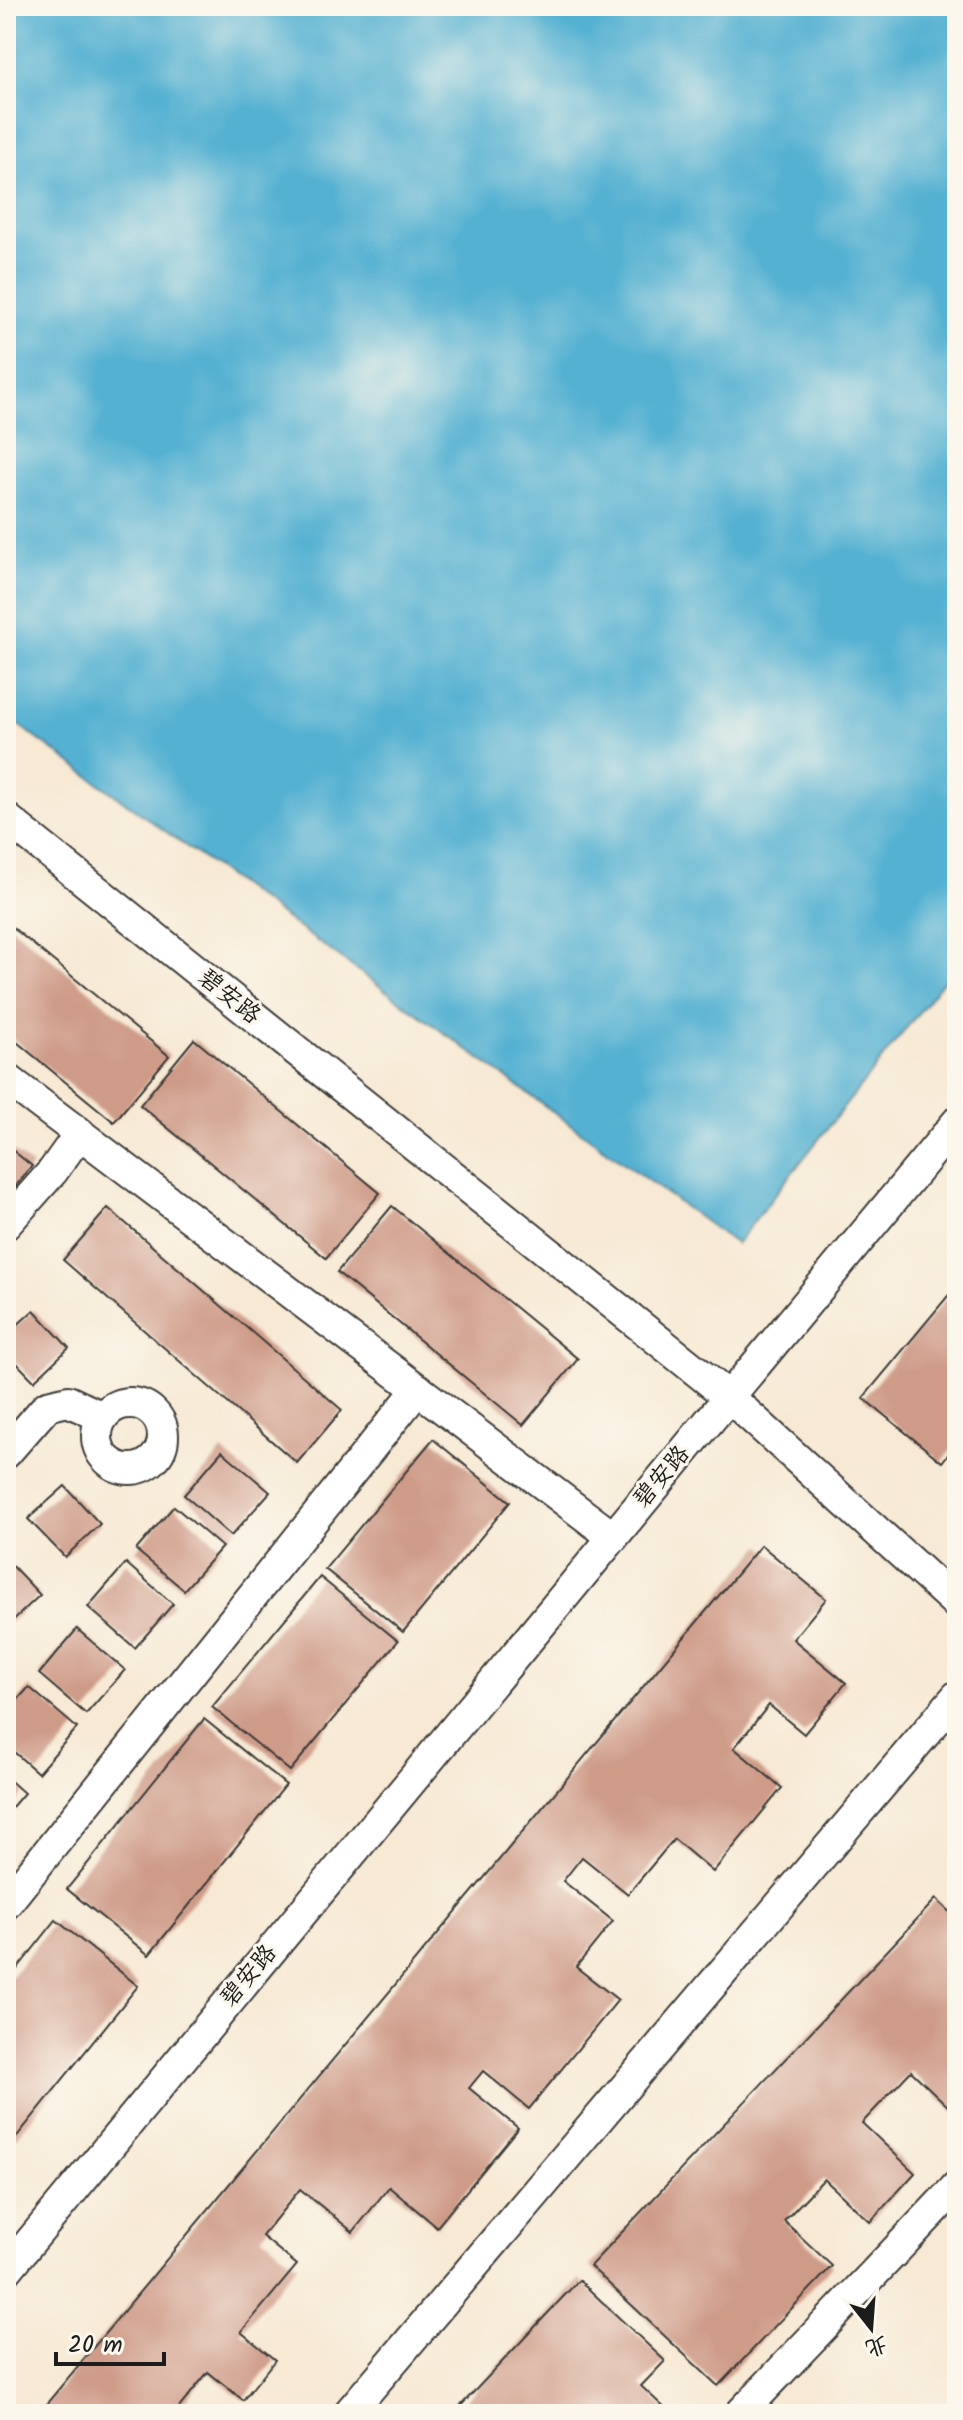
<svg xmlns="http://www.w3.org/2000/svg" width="963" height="2420" viewBox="0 0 963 2420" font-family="Kalam,'LXGW WenKai TC',sans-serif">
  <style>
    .water { fill: #54b1d2; stroke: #386677; stroke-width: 2 }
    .building { fill: #cf9b89 }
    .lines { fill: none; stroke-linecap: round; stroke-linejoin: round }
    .minor-casing { stroke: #3d3b38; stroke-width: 34 }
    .minor { stroke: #fff; stroke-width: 30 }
    .labels { text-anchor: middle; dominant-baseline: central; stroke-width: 6; stroke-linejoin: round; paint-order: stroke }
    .street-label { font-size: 24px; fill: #1c1c1c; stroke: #fbf7ec }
  </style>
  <rect width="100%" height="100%" fill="#fbf7ec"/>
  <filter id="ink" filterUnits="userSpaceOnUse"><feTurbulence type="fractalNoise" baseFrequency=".0125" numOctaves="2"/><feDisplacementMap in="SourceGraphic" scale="16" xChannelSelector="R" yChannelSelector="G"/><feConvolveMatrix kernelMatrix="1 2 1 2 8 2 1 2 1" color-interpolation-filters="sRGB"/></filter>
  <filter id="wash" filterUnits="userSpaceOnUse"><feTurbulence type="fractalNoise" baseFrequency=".006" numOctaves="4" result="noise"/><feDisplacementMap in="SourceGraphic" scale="32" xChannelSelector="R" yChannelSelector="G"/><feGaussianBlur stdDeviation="1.8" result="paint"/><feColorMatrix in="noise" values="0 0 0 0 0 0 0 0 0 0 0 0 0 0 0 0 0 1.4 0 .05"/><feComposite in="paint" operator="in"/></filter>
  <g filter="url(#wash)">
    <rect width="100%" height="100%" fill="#f7e9d4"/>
    <path class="water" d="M6,6H957V964L736,1244L6,716Z"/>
    <g id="blocks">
      <g class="building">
        <path d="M6,922L169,1056L114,1122L6,1033Z"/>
        <path d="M194,1039L380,1193L326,1258L140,1105Z"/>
        <path d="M6,1145L32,1166L6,1198Z"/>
        <path d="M392,1206L578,1359L523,1425L337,1272Z"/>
        <path d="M108,1208L342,1410L297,1463L63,1260Z"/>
        <path d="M957,1285V1443L942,1462L863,1398Z"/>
        <path d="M34,1310L69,1348L34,1381L6,1352V1335Z"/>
        <path d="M433,1439L510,1502L403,1632L325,1569Z"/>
        <path d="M222,1451L270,1492L231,1536L184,1495Z"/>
        <path d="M65,1486L100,1524L65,1557L28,1519Z"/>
        <path d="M174,1506L222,1547L184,1590L136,1550Z"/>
        <path d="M761,1545L826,1599L793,1639L846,1683L804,1734L769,1705L734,1748L782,1788L713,1872L674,1839L628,1894L582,1857L563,1881L613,1921L576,1967L618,2000L529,2109L483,2071L469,2088L518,2128L437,2227L389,2187L353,2232L300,2189L262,2236L297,2265L241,2332L275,2360L243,2400L208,2372L174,2414H38Z"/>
        <path d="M6,1559L40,1595L6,1627Z"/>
        <path d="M126,1563L173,1604L135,1648L88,1607Z"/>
        <path d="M320,1577L398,1641L290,1771L212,1707Z"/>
        <path d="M77,1629L125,1670L86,1714L39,1674Z"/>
        <path d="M29,1687L77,1728L38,1773L6,1745V1713Z"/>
        <path d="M204,1719L286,1785L149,1955L67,1889Z"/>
        <path d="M6,1777L24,1793L6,1814Z"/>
        <path d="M936,1899L957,1919V2115L911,2071L862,2123L915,2173L870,2222L824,2179L784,2221L832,2266L718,2386L590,2266Z"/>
        <path d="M56,1920L138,1986L6,2150V1983Z"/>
        <path d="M579,2280L665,2361L641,2386L671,2414H453Z"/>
      </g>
    </g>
  </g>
  <g filter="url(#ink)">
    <use href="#blocks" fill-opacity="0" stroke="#3d3b38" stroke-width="2"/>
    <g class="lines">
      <g class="minor-casing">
        <g id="minor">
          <path d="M6,818L729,1397L6,2271"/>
          <path d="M6,1078L613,1537"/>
          <path d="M957,1122L729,1397L957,1604"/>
          <path d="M6,1224L53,1171L80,1133"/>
          <circle cx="130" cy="1436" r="33"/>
          <path d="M6,1453L47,1406L68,1401L102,1417"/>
          <path d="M6,1904L418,1389"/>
          <path d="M348,2414L957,1696"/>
          <path d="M740,2414L957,2186"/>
        </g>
      </g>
      <use href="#minor" class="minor"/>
    </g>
  </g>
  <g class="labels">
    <g class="street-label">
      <text transform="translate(229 997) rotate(39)">碧安路</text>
      <text transform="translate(662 1477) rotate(-50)">碧安路</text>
      <text transform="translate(249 1976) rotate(-50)">碧安路</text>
    </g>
  </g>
  <rect width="963" height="2420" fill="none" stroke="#fbf7ec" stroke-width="32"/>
  <g transform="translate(871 2328) rotate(163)" stroke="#fbf7ec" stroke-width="6" paint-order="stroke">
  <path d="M0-6L14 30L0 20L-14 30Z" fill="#1c1c1c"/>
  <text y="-12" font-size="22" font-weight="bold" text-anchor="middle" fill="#1c1c1c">北</text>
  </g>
  <path d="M56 2352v12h108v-12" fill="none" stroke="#1c1c1c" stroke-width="4"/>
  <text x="68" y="2352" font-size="24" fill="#1c1c1c" stroke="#fbf7ec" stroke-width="6" paint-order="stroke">20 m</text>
</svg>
